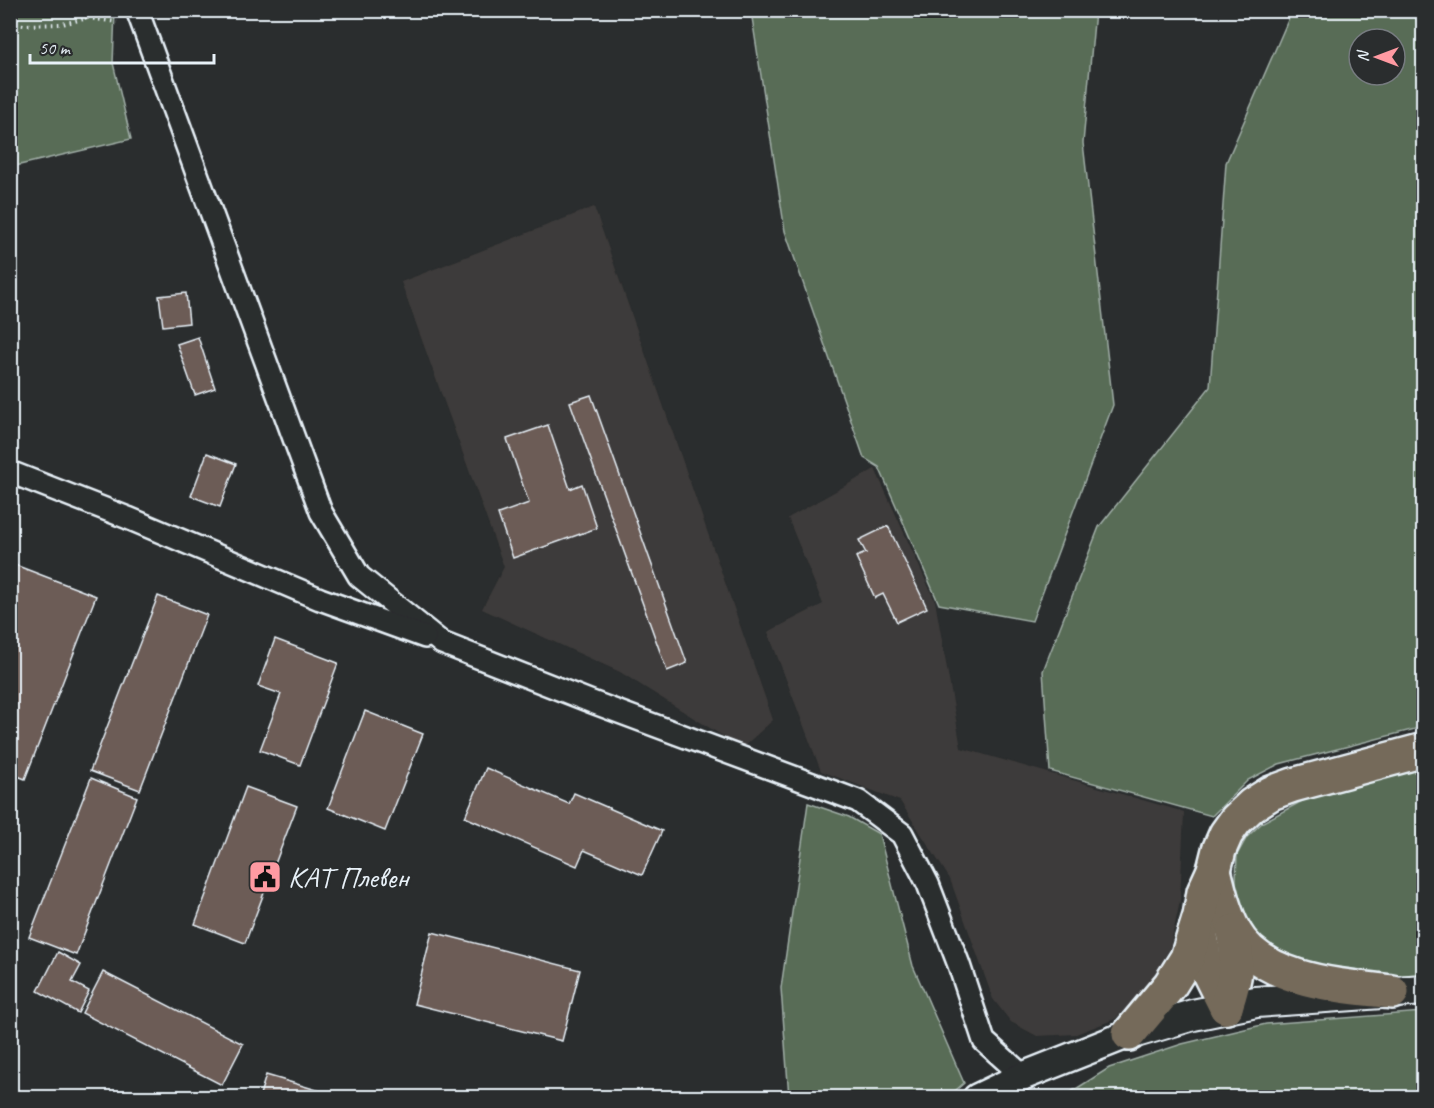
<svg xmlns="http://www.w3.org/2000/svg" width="1434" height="1108" viewBox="0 0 1434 1108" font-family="Caveat,sans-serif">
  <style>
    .built { fill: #3e3b3a }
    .green { fill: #596c56; stroke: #a0aea7; stroke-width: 1.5; fill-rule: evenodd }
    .building { fill: #6c5b56; stroke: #e8f1f8; stroke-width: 1.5 }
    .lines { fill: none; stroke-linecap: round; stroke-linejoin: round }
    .minor-casing { stroke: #e8f1f8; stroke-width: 26 }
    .tertiary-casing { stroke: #e8f1f8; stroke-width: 32 }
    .secondary-casing { stroke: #e8f1f8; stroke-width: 34 }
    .primary-casing { stroke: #e8f1f8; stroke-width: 38 }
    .path { stroke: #e8f1f8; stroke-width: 4; stroke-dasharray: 1.5 4.5; stroke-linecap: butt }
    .minor { stroke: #2a2d2e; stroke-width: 21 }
    .tertiary { stroke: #2a2d2e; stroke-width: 27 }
    .secondary { stroke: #2a2d2e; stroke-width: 30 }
    .primary { stroke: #746a5a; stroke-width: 33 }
    .labels { text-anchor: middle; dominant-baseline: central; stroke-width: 4.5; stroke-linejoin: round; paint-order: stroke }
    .poi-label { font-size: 30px; fill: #e8f1f8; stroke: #2a2d2e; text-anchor: start }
  </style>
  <rect width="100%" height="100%" fill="#2a2d2e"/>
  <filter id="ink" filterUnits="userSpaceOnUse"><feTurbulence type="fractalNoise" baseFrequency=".0167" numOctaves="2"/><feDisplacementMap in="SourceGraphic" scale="12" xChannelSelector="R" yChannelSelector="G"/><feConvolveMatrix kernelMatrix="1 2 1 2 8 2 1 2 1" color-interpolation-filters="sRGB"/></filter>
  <g filter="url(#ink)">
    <g class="built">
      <path d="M594,207L773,720L742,748L620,672L482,609L504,567L401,282Z"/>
      <path d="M875,469L935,601L961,748L1184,812L1180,901L1170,948L1145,991L1115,1019L1076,1034L1037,1036L1011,1022L993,999L950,879L900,801L821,771L768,632L823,604L788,518Z"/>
    </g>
    <g class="green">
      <path d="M10,11H115L113,63L131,139L11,167Z"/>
      <path d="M751,11H1095L1083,143L1113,405L1032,621L939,604L879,467L864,458L785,231Z"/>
      <path d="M1292,11H1423V727L1279,764L1248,780L1212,816L1050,771L1043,671L1099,527L1210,387L1226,163ZM1359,39H1395V75H1359Z"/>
      <path d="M1423,768V974L1385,976L1336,971L1266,951L1235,902L1237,855L1247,837L1263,822L1304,800Z"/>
      <path d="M808,803L849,817L879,834L913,966L964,1083L948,1097H789L781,988Z"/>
      <path d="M1423,1012V1097H1063L1109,1068L1182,1044L1266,1024Z"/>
    </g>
    <g class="building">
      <path d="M186,293L189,323L163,326L159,296Z"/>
      <path d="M198,337L215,388L195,395L177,344Z"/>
      <path d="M591,395L687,663L667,671L570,402Z"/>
      <path d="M548,425L570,489L582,484L597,528L513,558L498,514L529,503L507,439Z"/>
      <path d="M207,453L236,464L220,507L191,496Z"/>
      <path d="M888,526L927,608L897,622L883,594L875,598L856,557L866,553L859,540Z"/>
      <path d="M10,563L96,596L25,779L10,773Z"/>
      <path d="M158,596L207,615L140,790L90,771Z"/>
      <path d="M275,639L338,663L300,765L260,750L281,694L258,686Z"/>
      <path d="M365,711L423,734L385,831L328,808Z"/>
      <path d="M486,768L569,804L574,793L662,831L642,875L584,850L577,866L465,817Z"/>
      <path d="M91,778L137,797L76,955L29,937Z"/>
      <path d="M246,787L297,806L245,943L195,924Z"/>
      <path d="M432,932L580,970L562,1041L414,1004Z"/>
      <path d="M58,952L81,965L72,982L89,991L78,1013L38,991Z"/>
      <path d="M103,972L243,1044L222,1085L82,1013Z"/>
      <path d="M266,1075L344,1098H259Z"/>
    </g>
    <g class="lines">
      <g class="minor-casing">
        <g id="minor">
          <path d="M137,10L321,512L359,576L442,643L592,702L858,801L902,834L928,884L959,965L984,1041L1023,1076"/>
          <path d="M10,472L128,518L320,599L425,637"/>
        </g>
      </g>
      <g class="tertiary-casing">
        <path id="tertiary" d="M977,1098L1023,1076L1129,1034"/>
      </g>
      <g class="secondary-casing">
        <path id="secondary" d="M1129,1034L1193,1015L1256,1002L1424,990"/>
      </g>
      <g class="primary-casing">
        <g id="primary">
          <path d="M1214,870C1219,891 1224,912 1234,931C1262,982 1341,986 1392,992"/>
          <path d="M1200,927L1205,965L1226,1007"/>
          <path d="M1226,1007C1236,977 1238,963 1234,931"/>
          <path d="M1129,1034L1170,985L1187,958L1200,916L1204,892L1214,870L1219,850L1226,834L1236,820L1252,805L1271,793L1293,785L1424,750"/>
        </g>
      </g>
      <g class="path">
        <path d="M69,10L87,18"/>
        <path d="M10,23L24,25L62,24L88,18L117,22"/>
      </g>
      <use href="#minor" class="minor"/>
      <use href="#tertiary" class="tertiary"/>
      <use href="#secondary" class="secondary"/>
      <use href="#primary" class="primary"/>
    </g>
  </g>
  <defs>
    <g id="civic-square" transform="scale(1.725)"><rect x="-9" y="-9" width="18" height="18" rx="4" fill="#ff9aa2" stroke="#2a2d2e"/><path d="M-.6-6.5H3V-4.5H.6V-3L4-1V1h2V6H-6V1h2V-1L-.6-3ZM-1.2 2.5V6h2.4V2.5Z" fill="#111"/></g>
  </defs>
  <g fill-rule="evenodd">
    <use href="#civic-square" x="265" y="877"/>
  </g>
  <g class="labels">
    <g class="poi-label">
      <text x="288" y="877">КАТ Плевен</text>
    </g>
  </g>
  <rect width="1434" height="1108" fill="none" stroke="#2a2d2e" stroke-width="36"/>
  <rect x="18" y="18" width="1398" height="1072" fill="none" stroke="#e8f1f8" stroke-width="2" filter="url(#ink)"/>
  <g transform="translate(1377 57) rotate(270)"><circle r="28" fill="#2a2d2e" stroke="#767b7f" stroke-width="1.5"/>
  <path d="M0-4.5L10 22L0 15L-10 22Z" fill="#ff9aa2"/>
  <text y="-9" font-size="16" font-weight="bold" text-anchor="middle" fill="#e8f1f8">N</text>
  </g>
  <path d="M30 54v9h184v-9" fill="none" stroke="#e8f1f8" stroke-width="3"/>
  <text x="39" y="54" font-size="18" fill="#e8f1f8" stroke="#2a2d2e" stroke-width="4.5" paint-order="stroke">50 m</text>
</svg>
